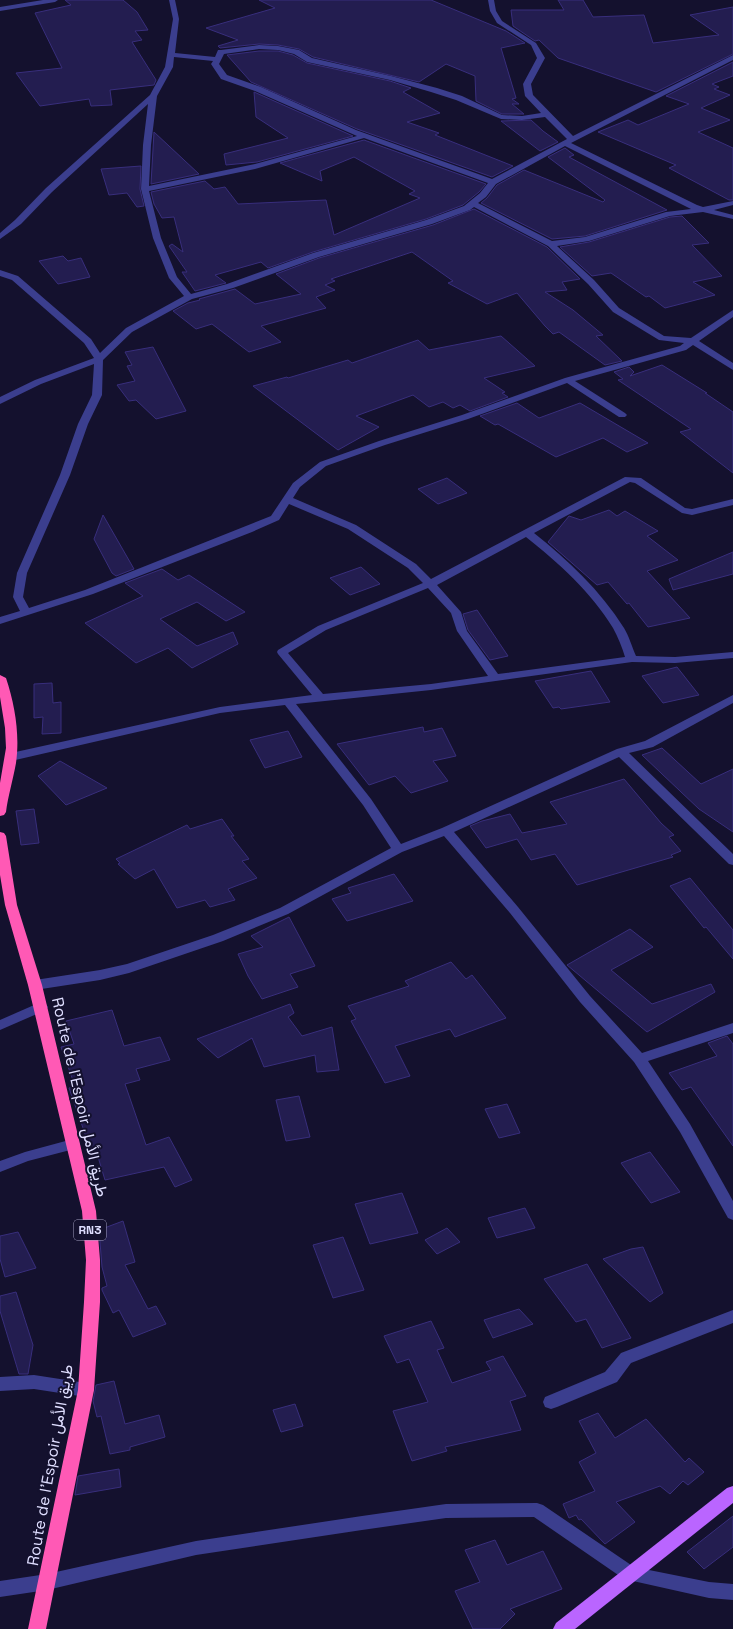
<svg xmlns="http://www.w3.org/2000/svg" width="733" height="1629" viewBox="0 0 733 1629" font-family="'Space Grotesk',Vazirmatn,sans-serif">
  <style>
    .building { fill: #231d50; stroke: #382e7c }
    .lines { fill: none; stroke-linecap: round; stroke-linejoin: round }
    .minor { fill: #3b3e8e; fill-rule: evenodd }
    .major { fill: #ba65ff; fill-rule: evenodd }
    .highway { fill: #ff59b5; fill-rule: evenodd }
    .labels { text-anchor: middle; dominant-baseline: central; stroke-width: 4; stroke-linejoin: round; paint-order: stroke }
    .shield { fill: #14112e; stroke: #a2a0c0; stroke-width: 1 }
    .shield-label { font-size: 12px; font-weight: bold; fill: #dfdeff }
    .near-street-label { font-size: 16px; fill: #dfdeff; stroke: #14112e }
  </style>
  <rect width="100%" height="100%" fill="#14112e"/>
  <g class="building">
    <path d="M65,0H123L137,12L148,30L135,31L142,40L132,42L156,80L154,85L110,90L112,105L91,106L89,99L40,106L16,73L62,68L35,13L71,5Z"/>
    <path d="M259,0H431L506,31L525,43L501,48L516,98L512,99L519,104H512L524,114H502L476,101L475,76L446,64L419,82L313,57L299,49L278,45L259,44L220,48L218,46L238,40L206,28L275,8Z"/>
    <path d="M558,0H583L593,17L644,15L653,43L719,35L690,15L733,7V54L656,92L558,58L539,40L535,41L513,26L511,10H564Z"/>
    <path d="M259,51H278L293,55L307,63L390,81L411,88L403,92L440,113L407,122L439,133L435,135L513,166L492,177L357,129L251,82L227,55Z"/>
    <path d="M733,62V76L712,84L719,87L714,89L730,95L701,108L730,120L698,132L733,148V200H729L669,168L676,165L598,132L628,120L638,125L689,104L666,96Z"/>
    <path d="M254,92L353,136L257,162L226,165L224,154L288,138L256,117Z"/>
    <path d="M531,120L543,131L558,142L540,151L501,121Z"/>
    <path d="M154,132L199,174L151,184Z"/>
    <path d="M364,140L486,184L479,192L463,205L426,219L313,252L268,268L261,262L215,275L226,283L195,291L182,272H187L169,246L172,244L183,252L174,217L162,218L154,204L151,192L205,181L214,189L225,187L238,204L326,200L334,235L420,198L409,194L415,191L354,157L320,171L322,181L280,163Z"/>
    <path d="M565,148L574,155L569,157L667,210L585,236L552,239L481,203L487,198L497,185L524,170L603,202L605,200L548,157Z"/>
    <path d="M141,166L140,189L144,206L137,207L127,193L109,195L101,169Z"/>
    <path d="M474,209L547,247L580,279L562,282L567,290L545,292L573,310L603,335L596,336L622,361L605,365L559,332L553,334L545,326L517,293L487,304L448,283L453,281L412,252L331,279L335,281L325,285L335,290L316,297L326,308L261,326L281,342L249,352L212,324L196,329L173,311L188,303L200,300L199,299L235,289L255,304L301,294L276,274L319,258L433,225Z"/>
    <path d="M682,216L709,243L692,245L722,276L693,282L715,295L665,308L649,296L646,297L611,273L592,276L560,247L589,242L670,217Z"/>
    <path d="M63,256L68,261L81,258L90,277L58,284L39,261Z"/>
    <path d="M501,336L535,366L484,378L505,392L502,393L508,397L470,411L460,405L453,408L443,402L429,407L413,395L356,416L379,427L338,450L253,386L287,377L288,378L348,360L352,363L418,340L429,350Z"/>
    <path d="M153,347L186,411L156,419L136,400L129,401L117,385L135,381L127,366L132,365L125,352Z"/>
    <path d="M662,365L707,393H705L733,412V473L680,432L691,429L618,380L623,379L614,372L629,367L634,372L630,376Z"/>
    <path d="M517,403L539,418L580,403L648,443L627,452L603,438L556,457L498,424L495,425L480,416Z"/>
    <path d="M447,478L467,493L438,504L418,489Z"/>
    <path d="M609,510L617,516L625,511L658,531L647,536L678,560L647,571L690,618L648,627L629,603L627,604L608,582L597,585L548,542L569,516L581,520Z"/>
    <path d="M103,515L134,569L116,576L112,573L94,539Z"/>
    <path d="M733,552V574L673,590L669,579Z"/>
    <path d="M361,567L380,584L350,595L330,578Z"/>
    <path d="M162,569L178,580L189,575L245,612L226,621L197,602L160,619L197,646L233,632L238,644L192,668L168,648L136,663L85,623L143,596L125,583Z"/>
    <path d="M477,610L508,656L490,660L468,630L463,614Z"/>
    <path d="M677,667L699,695L663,703L642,676Z"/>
    <path d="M591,671L610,702L561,709L559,707L553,708L535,681Z"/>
    <path d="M52,683L53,703L61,702V733L42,734L43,717L34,718V684Z"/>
    <path d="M423,727L424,732L442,728L456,756L433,761L448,781L411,793L395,776L369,785L337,744Z"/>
    <path d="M288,731L302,757L265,768L250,740Z"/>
    <path d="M662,748L701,784L733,769V832L699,809L642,755Z"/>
    <path d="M60,761L107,788L66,805L38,776Z"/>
    <path d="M624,779L661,823L674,835L669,837L681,851L671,855L673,857L577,885L555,854L531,860L517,839L486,848L470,826L482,821L510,814L522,833L567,824L550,802Z"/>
    <path d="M34,809L39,843L21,845L16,811Z"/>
    <path d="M222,819L234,836H231L249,859L242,861L257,878L228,889L235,900L210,907L205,900L177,908L154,869L135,879L118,864L120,863L116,859L187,825L190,829Z"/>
    <path d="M394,874L413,901L347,921L332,899L351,893L348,888Z"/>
    <path d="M690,878L733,930V959L706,927L704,928L670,886Z"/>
    <path d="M289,917L315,966L290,974L298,987L262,999L248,976L238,954L263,947L251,936Z"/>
    <path d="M630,929L653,947L611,970L652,1004L711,984L715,992L647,1032L567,965Z"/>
    <path d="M451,962L466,979L472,975L506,1018L455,1037L450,1029L395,1046L410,1076L385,1083L351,1021L356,1019L348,1006L409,986L405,981Z"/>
    <path d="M290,1004L294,1013L288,1017L302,1036L332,1027L339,1070L317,1072L315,1055L264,1067L252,1038L218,1058L197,1039Z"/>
    <path d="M112,1010L124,1046L160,1037L170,1060L136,1069L140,1080L125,1084L146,1145L169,1137L192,1180L175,1187L164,1167L105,1180L95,1147L90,1148L69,1088L75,1086L61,1047L74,1044L66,1021Z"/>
    <path d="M727,1036L733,1044V1146L691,1087L682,1090L669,1073L717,1056L708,1043Z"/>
    <path d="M299,1096L310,1137L286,1141L276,1100Z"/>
    <path d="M507,1104L520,1133L499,1138L485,1109Z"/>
    <path d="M650,1152L680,1192L651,1203L621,1163Z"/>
    <path d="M402,1193L418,1233L370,1244L355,1204Z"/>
    <path d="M525,1208L535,1228L497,1238L488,1218Z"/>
    <path d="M123,1221L135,1262L125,1265L148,1309L156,1306L166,1324L133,1337L119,1310L113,1313L102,1290V1288L107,1286L102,1267L99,1230Z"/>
    <path d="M447,1228L460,1242L437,1254L425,1240Z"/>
    <path d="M18,1232L36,1268L5,1277L0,1259V1236Z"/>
    <path d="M343,1237L364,1290L333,1298L313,1245Z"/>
    <path d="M643,1247L663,1293L650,1302L603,1259L631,1249Z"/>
    <path d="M587,1264L631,1338L602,1348L586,1319L576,1322L544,1279Z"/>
    <path d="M16,1292L33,1345L28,1374H19L0,1311V1296Z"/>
    <path d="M519,1309L533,1324L493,1338L484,1320Z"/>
    <path d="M431,1321L444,1348L437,1350L452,1383L491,1370L486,1362L503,1356L526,1396L510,1401L521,1430L445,1447L447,1451L412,1461L393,1411L428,1402L409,1359L397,1363L384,1336Z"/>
    <path d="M114,1381L125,1424L159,1415L165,1437L130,1447V1450L110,1454L101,1416L97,1417L93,1401L96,1385Z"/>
    <path d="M295,1404L303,1426L281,1432L273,1410Z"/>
    <path d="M598,1413L615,1438L646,1419L685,1462L689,1458L704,1472L688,1485L683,1481L670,1494L660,1486L616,1502L635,1522L605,1544L581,1519L579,1520L576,1515L569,1518L563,1504L595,1491L579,1462L596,1453L579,1421Z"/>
    <path d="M119,1469L121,1487L75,1495L78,1476Z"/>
    <path d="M733,1516V1547L704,1569L687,1552Z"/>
    <path d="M495,1540L507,1565L543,1551L562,1589L510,1609L515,1614L500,1629H473L455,1591L480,1582L465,1550Z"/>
  </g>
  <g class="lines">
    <g class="minor">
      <path d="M43,0H58L55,2L0,11V7Z"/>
      <path d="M169,0H175L179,19L175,53L215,57L218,50H221L259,45L278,46L299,50L312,58L391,76L437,88L462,96L502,115L522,116L541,113L525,96L523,84L537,58L531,45L497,23L490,11L488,0H494L496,11L502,21L536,43L545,58L531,84L533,95L573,136L733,55V60L571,143L697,205L703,207L733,201V205L714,210L733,215V219L703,212L670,216L589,241L557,246L594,280L619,308L664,336L691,338L733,310V317L699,341L733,363V370L693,345L686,350L575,381L625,413L627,415L625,417H619L567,383L468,419L385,445L326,466L300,487L293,498L356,525L416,564L431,579L625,477L641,478L685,508L692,509L733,499V505L692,515L682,513L635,483L630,482L534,533C568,560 600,590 624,628C629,636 632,647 636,656L675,657L733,652V658L675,663L632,662L431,690L296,704L371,799L401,844L442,828L617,749L645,741L733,695V703L653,747L629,753L733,854V865L729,864L619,757L454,832L518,907L590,996L642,1053L733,1023V1033L648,1061L690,1124L733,1201V1220L728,1218L680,1132L634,1062L580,1002L510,913L444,836L402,852L288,914L223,941L129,973L100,980L35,990L30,988L28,985L30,982L35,980L100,970L127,964L213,935L280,908L391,848L363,805L285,705L220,713L11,761L7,760L5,757L7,754L11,753L220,707L312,695L278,654L277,652L278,650L318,626L423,583L408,568L348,529L289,504L279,520L252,532L93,594L0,624V617L20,611L13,597L17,573L60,475L78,424L92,395L94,364L41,384L0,404V397L35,380L94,358L84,343L12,280L0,276V270L18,276L91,339L100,353L126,328L184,296L169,278L153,238L141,189L143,145L148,104L52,192L21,224L0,239V233L15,220L46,188L150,95L165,67L173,19ZM259,49L278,50L294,54L307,62L390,80L431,92L456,100L501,119L522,120L545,117L567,139L492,179L356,130L261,87L227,75L219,64L224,54ZM174,57L213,61L211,64L221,79L255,91L357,136L255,164L149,186L151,145L157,96L173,67ZM364,138L488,183L480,193L464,206L426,220L313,253L227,284L191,294L177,277L161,238L149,191L255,169ZM565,146L691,209L666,212L585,237L552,241L478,203L486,197L496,184ZM474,207L548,246L588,284L613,312L659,340L684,343L680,346L565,378L462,415L379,441L320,462L293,483L271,516L85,590L29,608L23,597L27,573L70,475L88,424L102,395L103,360L132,332L192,299L233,288L319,257L432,224L470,210ZM526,537C559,563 591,592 613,628C618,637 622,647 625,657L498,674L467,631L461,612L437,585ZM428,588L451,613L457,631L488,676L431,684L323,694L288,653L326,630Z"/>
      <path d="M41,1002L46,1004L48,1007L46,1010L0,1030V1020Z"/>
      <path d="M73,1139L78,1140L80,1144L78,1148L28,1161L0,1172V1161L25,1152Z"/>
      <path d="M733,1310V1323L631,1363L617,1382L557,1407L551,1409L545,1407L543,1402L545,1397L605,1372L621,1353Z"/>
      <path d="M34,1375L86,1383L92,1385L94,1390L92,1395L86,1397L34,1389L0,1391V1377Z"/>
      <path d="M537,1503L543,1505L634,1567L709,1582L733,1584V1600L709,1598L624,1579L534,1517L446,1518L362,1530L196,1555L47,1590L0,1597V1581L47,1574L196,1541L362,1516L446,1504Z"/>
    </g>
    <path class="major" d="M733,1486V1503L575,1629H553L556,1623L727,1488Z"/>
    <g class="highway">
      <path d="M0,675L6,678C15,705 20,735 16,763C13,780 8,796 6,812L4,815L0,816V783L6,748L5,728L0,697Z"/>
      <path d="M0,832L4,833L6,836L17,905L42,985L96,1211L100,1260V1302L94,1390L46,1629H28L78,1390L84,1302L86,1260L82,1211L28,985L5,905L0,875Z"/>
    </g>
  </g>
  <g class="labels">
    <rect class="shield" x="74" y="1220" width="32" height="20" rx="3"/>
    <g class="shield-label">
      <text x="90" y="1230">RN3</text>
    </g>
    <g class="near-street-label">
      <text transform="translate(80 1097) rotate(77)">Route de l’Espoir طريق الأمل</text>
      <text transform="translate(50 1465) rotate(-80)">Route de l’Espoir طريق الأمل</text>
    </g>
  </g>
</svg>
